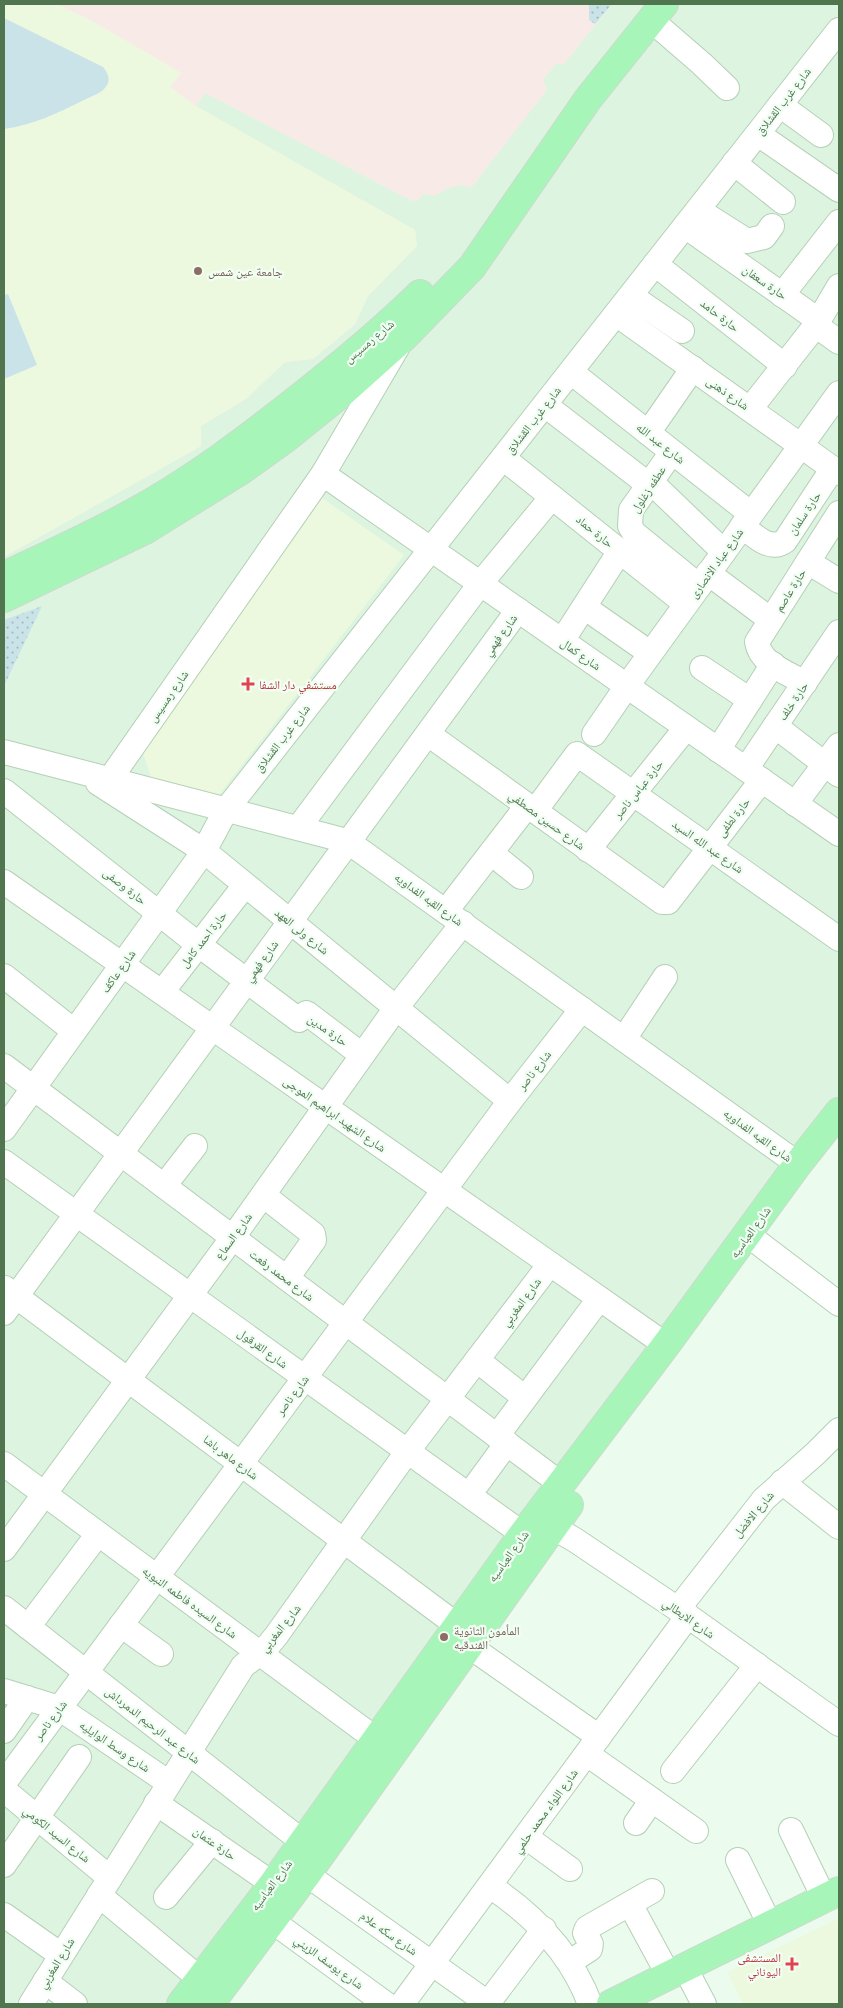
<svg xmlns="http://www.w3.org/2000/svg" width="843" height="2008" viewBox="0 0 843 2008" font-family="'IBM Plex Sans','Noto Naskh Arabic',sans-serif">
  <style>
    .residential { fill: #ddf5e0 }
    .education { fill: #f8ebe7 }
    .medical { fill: #edf9df }
    .grass { fill: #c9e3e9 }
    .park { fill: url(#park-dots) }
    .lines { fill: none; stroke-linecap: round; stroke-linejoin: round }
    .minor-casing { stroke: #b4d0b5; stroke-width: 26 }
    .major-casing { stroke: #ced9ce; stroke-width: 30 }
    .minor { stroke: #fff; stroke-width: 24 }
    .major { stroke: #a8f5b9; stroke-width: 28 }
    .education-dot { fill: #8d6e63; stroke: #f1fef4; stroke-width: 2 }
    .health-dot { fill: #e0444e; stroke: #f1fef4; stroke-width: 2 }
    .labels { text-anchor: middle; dominant-baseline: central; stroke-width: 4.5; stroke-linejoin: round; paint-order: stroke }
    .street-label { font-size: 12px; fill: #51764f; stroke: #f1fef4 }
    .education-label { font-size: 12px; fill: #785e54; stroke: #f1fef4; text-anchor: start }
    .health-label { font-size: 12px; fill: #be3a42; stroke: #f1fef4; text-anchor: start }
  </style>
  <defs>
    <pattern id="park-dots" width="8" height="8" patternUnits="userSpaceOnUse" patternTransform="scale(1.25)"><rect width="8" height="8" fill="#c9e3e9"/><path d="M2 2h.1M6 6h.1" fill="none" stroke="#a6bdbf" stroke-width="1.8" stroke-linecap="round"/></pattern>
  </defs>
  <rect width="100%" height="100%" fill="#ebfcee"/>
  <path class="residential" d="M4,4H839V1115L197,2004H4Z"/>
  <path class="education" d="M4,4H612L564,64H556L543,80L547,90L471,188L460,185L446,189L435,196L423,194L418,200L412,201L205,93L196,106L415,230L417,246L368,296L355,324L313,359L285,362L247,398L201,426V446L4,557Z"/>
  <g class="medical">
    <path d="M4,4H57L96,23L181,73L170,87L196,106L415,230L417,246L368,296L355,324L313,359L285,362L247,398L201,426V446L4,557Z"/>
    <path d="M322,498L404,555L215,800L152,781L143,753Z"/>
    <path d="M839,1918V2004H743L727,1972Z"/>
  </g>
  <g class="grass">
    <path d="M4,18L103,67C107,72 111,79 107,85C103,93 92,96 84,100C58,113 33,125 4,129Z"/>
    <path d="M8,294L37,365L4,379V295Z"/>
  </g>
  <g class="park">
    <path d="M589,4H612L595,24L589,20Z"/>
    <path d="M42,606L4,686V620Z"/>
  </g>
  <g class="lines">
    <g class="minor-casing">
      <g id="minor">
        <path d="M650,19L702,64L727,88"/>
        <path d="M780,105L821,135"/>
        <path d="M758,134L839,190"/>
        <path d="M734,163L783,202"/>
        <path d="M698,210L747,241L764,237L772,226"/>
        <path d="M685,226L811,315L818,327L839,342"/>
        <path d="M655,264L785,366"/>
        <path d="M782,295L839,222"/>
        <path d="M631,296L682,331"/>
        <path d="M616,314L839,473"/>
        <path d="M571,372L751,514"/>
        <path d="M545,405L649,485"/>
        <path d="M750,409L816,325L839,286"/>
        <path d="M648,433L693,368"/>
        <path d="M672,452L631,510L630,526L634,533L699,586"/>
        <path d="M503,458L686,604"/>
        <path d="M323,474L839,834"/>
        <path d="M651,482L724,552"/>
        <path d="M742,526C755,536 770,552 785,541L833,468"/>
        <path d="M808,562L839,581"/>
        <path d="M708,573L771,620"/>
        <path d="M584,607L650,653"/>
        <path d="M562,641L620,551"/>
        <path d="M702,668L750,700"/>
        <path d="M805,683C788,673 760,664 757,642L839,513"/>
        <path d="M775,726L839,775"/>
        <path d="M428,734L662,902H668L762,780"/>
        <path d="M594,734L627,686L839,393"/>
        <path d="M718,750L773,664"/>
        <path d="M4,752L347,841L798,1164"/>
        <path d="M746,769L839,632"/>
        <path d="M110,779L323,474L397,348"/>
        <path d="M98,783L204,851L510,1101"/>
        <path d="M4,791L199,945L299,1020L306,1013L308,1014L362,1055"/>
        <path d="M795,804L839,745"/>
        <path d="M535,811L577,754L839,939"/>
        <path d="M299,827L480,584L552,497"/>
        <path d="M588,850L686,728"/>
        <path d="M491,853L521,877"/>
        <path d="M4,882L666,1345"/>
        <path d="M446,911L527,806"/>
        <path d="M4,976L74,1031"/>
        <path d="M162,992L245,885"/>
        <path d="M624,1039L665,977"/>
        <path d="M4,1066L561,1484"/>
        <path d="M4,1129L204,851L226,810L839,30"/>
        <path d="M4,1162L523,1534"/>
        <path d="M164,1186L195,1146"/>
        <path d="M263,1195L313,1234L314,1240L287,1278"/>
        <path d="M748,1235L839,1304"/>
        <path d="M5,1288L458,1626"/>
        <path d="M4,1313L518,610"/>
        <path d="M477,1360L525,1398"/>
        <path d="M497,1436L599,1299"/>
        <path d="M4,1464L377,1740"/>
        <path d="M782,1482L839,1527"/>
        <path d="M469,1495L507,1443"/>
        <path d="M537,1518L575,1540L688,1616L839,1724"/>
        <path d="M4,1549L233,1237L396,1008L463,923"/>
        <path d="M4,1608L303,1842"/>
        <path d="M678,1609L764,1499L816,1453L839,1430"/>
        <path d="M121,1625L161,1654"/>
        <path d="M28,1627L98,1534"/>
        <path d="M469,1646L599,1737"/>
        <path d="M4,1691L59,1708L169,1783"/>
        <path d="M4,1731L27,1698"/>
        <path d="M587,1754L696,1831"/>
        <path d="M673,1771L757,1665"/>
        <path d="M4,1783L510,1101L582,1009"/>
        <path d="M4,1790L110,1878"/>
        <path d="M156,1803L273,1884"/>
        <path d="M636,1823L652,1800"/>
        <path d="M791,1830L824,1898"/>
        <path d="M526,1837L570,1869"/>
        <path d="M738,1860L770,1925"/>
        <path d="M292,1864L489,2004"/>
        <path d="M4,1865L79,1757"/>
        <path d="M490,1886C535,1916 571,1953 590,2004"/>
        <path d="M99,1895L200,1979"/>
        <path d="M166,1897L212,1841"/>
        <path d="M630,1904L669,1976"/>
        <path d="M4,1915L61,1955"/>
        <path d="M272,1921L386,2004"/>
        <path d="M570,1962L590,1949L591,1944L585,1933L587,1928L652,1891"/>
        <path d="M685,1968L704,2004"/>
        <path d="M45,1981L75,2004"/>
        <path d="M488,2003L544,1929"/>
        <path d="M31,2004L243,1666L266,1648L276,1636L407,1452L550,1264"/>
        <path d="M402,2004L688,1616"/>
      </g>
    </g>
    <g class="major-casing">
      <g id="major">
        <path d="M4,576C47,556 91,536 133,513C193,480 246,440 299,398C341,365 382,331 420,294"/>
        <path d="M4,598L145,530L240,471L286,438L338,396L405,336L472,267L588,99L664,4"/>
        <path d="M181,2004L273,1884L523,1534L666,1345L798,1164L839,1112"/>
        <path d="M210,2004L307,1874L569,1505"/>
        <path d="M611,2004L839,1891"/>
      </g>
    </g>
    <use href="#minor" class="minor"/>
    <use href="#major" class="major"/>
  </g>
  <g class="education-dot">
    <circle cx="198" cy="271" r="5"/>
    <circle cx="444" cy="1637" r="5"/>
  </g>
  <g class="health-dot">
    <path d="M245.5 676.5h5v5h5v5h-5v5h-5v-5h-5v-5h5z"/>
    <path d="M789.5 1956.5h5v5h5v5h-5v5h-5v-5h-5v-5h5z"/>
  </g>
  <g class="labels">
    <g class="street-label">
      <text transform="translate(783 101) rotate(-52)">شارع غرب القشلاق</text>
      <text transform="translate(765 282) rotate(35)">حارة سعفان</text>
      <text transform="translate(720 315) rotate(38)">حارة حامد</text>
      <text transform="translate(369 341) rotate(-40)">شارع رمسيس</text>
      <text transform="translate(728 393) rotate(35)">شارع ذهنى</text>
      <text transform="translate(533 420) rotate(-52)">شارع غرب القشلاق</text>
      <text transform="translate(661 443) rotate(38)">شارع عبد الله</text>
      <text transform="translate(648 489) rotate(-57)">عطفه زغلول</text>
      <text transform="translate(804 513) rotate(-56)">حارة سلمان</text>
      <text transform="translate(595 531) rotate(39)">حارة حماد</text>
      <text transform="translate(716 563) rotate(-54)">شارع عباد الانصارى</text>
      <text transform="translate(790 590) rotate(-58)">حارة عاصم</text>
      <text transform="translate(500 635) rotate(-54)">شارع فهمي</text>
      <text transform="translate(581 654) rotate(35)">شارع كمال</text>
      <text transform="translate(168 696) rotate(-55)">شارع رمسيس</text>
      <text transform="translate(793 701) rotate(-56)">حارة خلف</text>
      <text transform="translate(282 738) rotate(-52)">شارع غرب القشلاق</text>
      <text transform="translate(638 789) rotate(-51)">حارة عباس ناصر</text>
      <text transform="translate(733 817) rotate(-52)">حارة لطفى</text>
      <text transform="translate(547 820) rotate(36)">شارع حسين مصطفي</text>
      <text transform="translate(708 846) rotate(35)">شارع عبد الله السيد</text>
      <text transform="translate(125 886) rotate(38)">حارة وصفى</text>
      <text transform="translate(429 899) rotate(36)">شارع القبه الفداويه</text>
      <text transform="translate(302 931) rotate(39)">شارع ولى العهد</text>
      <text transform="translate(203 939) rotate(-52)">حارة احمد كامل</text>
      <text transform="translate(261 961) rotate(-54)">شارع فهمي</text>
      <text transform="translate(118 971) rotate(-54)">شارع عاكف</text>
      <text transform="translate(328 1030) rotate(35)">حارة مدين</text>
      <text transform="translate(534 1070) rotate(-52)">شارع ناصر</text>
      <text transform="translate(335 1114) rotate(35)">شارع الشهيد ابراهيم الموجى</text>
      <text transform="translate(758 1135) rotate(36)">شارع القبه الفداويه</text>
      <text transform="translate(750 1232) rotate(-54)">شارع العباسيه</text>
      <text transform="translate(233 1236) rotate(-54)">شارع السماع</text>
      <text transform="translate(282 1275) rotate(37)">شارع محمد رفعت</text>
      <text transform="translate(521 1302) rotate(-53)">شارع المغربي</text>
      <text transform="translate(263 1348) rotate(36)">شارع القرقول</text>
      <text transform="translate(292 1395) rotate(-53)">شارع ناصر</text>
      <text transform="translate(231 1457) rotate(37)">شارع ماهر باشا</text>
      <text transform="translate(753 1514) rotate(-50)">شارع الافضل</text>
      <text transform="translate(508 1556) rotate(-54)">شارع العباسيه</text>
      <text transform="translate(190 1602) rotate(36)">شارع السيده فاطمه النبويه</text>
      <text transform="translate(689 1618) rotate(35)">شارع الايطالي</text>
      <text transform="translate(280 1628) rotate(-51)">شارع المغربي</text>
      <text transform="translate(50 1720) rotate(-53)">شارع ناصر</text>
      <text transform="translate(153 1725) rotate(38)">شارع عبد الرحيم الدمرداش</text>
      <text transform="translate(115 1746) rotate(34)">شارع وسط الوايليه</text>
      <text transform="translate(545 1811) rotate(-54)">شارع اللواء محمد حلمي</text>
      <text transform="translate(57 1834) rotate(39)">شارع السيد الكومي</text>
      <text transform="translate(215 1843) rotate(35)">حارة عثمان</text>
      <text transform="translate(271 1885) rotate(-53)">شارع العباسيه</text>
      <text transform="translate(389 1933) rotate(35)">شارع سكه علام</text>
      <text transform="translate(329 1962) rotate(36)">شارع يوسف الزيني</text>
      <text transform="translate(56 1963) rotate(-58)">شارع المغربي</text>
    </g>
    <g class="education-label">
      <text x="208" y="271">جامعة عين شمس</text>
      <text x="454" y="1630">المأمون الثانوية<tspan x="454" dy="14">الفندقيه</tspan></text>
    </g>
    <g class="health-label">
      <text x="259" y="684">مستشفي دار الشفا</text>
      <text x="781" y="1957" text-anchor="end">المستشفى<tspan x="781" dy="14">اليوناني</tspan></text>
    </g>
  </g>
  <rect width="843" height="2008" fill="none" stroke="#51764f" stroke-width="10"/>
</svg>
